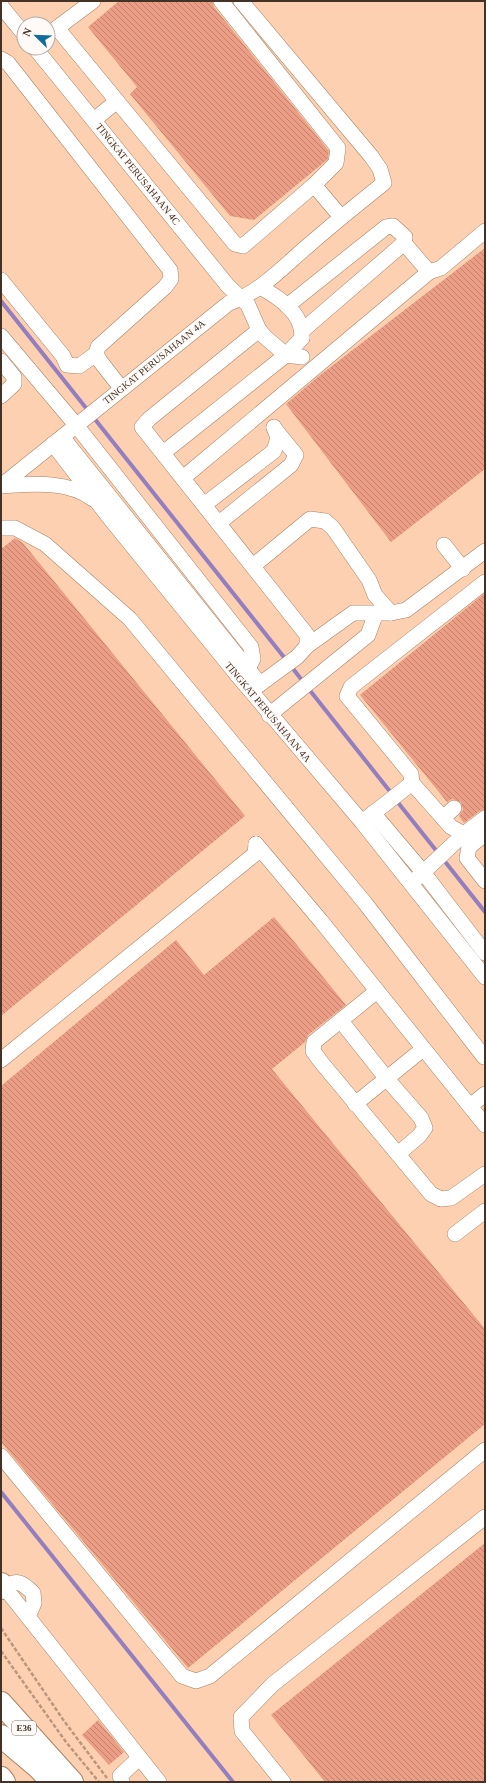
<svg xmlns="http://www.w3.org/2000/svg" width="486" height="1783" viewBox="0 0 486 1783" font-family="'Times New Roman',serif">
  <style>
    .lines { fill: none; stroke-linecap: round; stroke-linejoin: round }
    .stream { stroke: #937ec0; stroke-width: 4 }
    .building { fill: url(#building-back-hatch) }
    .minor-casing { stroke: #ab8264; stroke-width: 16 }
    .highway-casing { stroke: #ab8264; stroke-width: 24 }
    .path { stroke: #b9977e; stroke-width: 2.5; stroke-dasharray: 4 2; stroke-linecap: butt }
    .minor { stroke: #fff; stroke-width: 15 }
    .highway { stroke: #fff; stroke-width: 22 }
    .labels { text-anchor: middle; dominant-baseline: central; stroke-width: 3; stroke-linejoin: round; paint-order: stroke }
    .shield { fill: #fffaf7; stroke: #7b6e64; stroke-width: 1 }
    .shield-label { font-size: 9px; font-weight: bold; fill: #433225 }
    .street-label { font-size: 10px; fill: #433225; stroke: #fffaf7 }
  </style>
  <defs>
    <pattern id="building-back-hatch" width="6" height="6" patternUnits="userSpaceOnUse"><rect width="6" height="6" fill="#eb9d85"/><path d="M-1 5l2 2M0 0l6 6M5-1l2 2" fill="none" stroke="#c0816d"/></pattern>
  </defs>
  <rect width="100%" height="100%" fill="#fcd0b0"/>
  <g class="lines">
    <g class="stream">
      <path d="M1,301L287,661"/>
      <path d="M291,666L304,683"/>
      <path d="M308,688L392,794"/>
      <path d="M396,800L485,912"/>
      <path d="M1,1492L233,1782"/>
    </g>
  </g>
  <g class="building">
    <path d="M119,1H212L214,7L329,151L328,159L254,220L230,216L130,94L137,87L88,27Z"/>
    <path d="M485,248V469L391,542L286,404L319,376Z"/>
    <path d="M15,538L23,543L245,816L1,1016V549Z"/>
    <path d="M485,593V809L480,811L464,823L459,816L463,810L461,802L452,799L447,802L360,695Z"/>
    <path d="M274,917L346,1005L308,1035L305,1042L272,1069L485,1329V1424L188,1668L1,1442V1086L176,940L204,975Z"/>
    <path d="M485,1543V1782H325L271,1715Z"/>
    <path d="M98,1720L124,1752L109,1765L82,1735Z"/>
  </g>
  <g class="lines">
    <g class="minor-casing">
      <g id="minor">
        <path d="M93,1L57,28L117,101L94,120"/>
        <path d="M1,6L24,34"/>
        <path d="M35,48L228,286L248,305L259,330L265,337L286,355L302,357"/>
        <path d="M1,59L8,63L170,270L171,279L165,287L98,347L96,354L100,361L121,388"/>
        <path d="M117,101L235,244L243,246L314,185L336,163L338,148L221,1"/>
        <path d="M314,185L341,217"/>
        <path d="M404,243L429,272L441,268L485,231"/>
        <path d="M1,280L63,356L67,365L79,366L96,354"/>
        <path d="M260,287C280,298 303,313 302,338"/>
        <path d="M287,306L386,227L393,226L405,237L404,243L303,330"/>
        <path d="M259,330L149,419L142,427L307,635V646"/>
        <path d="M1,336L76,425L251,647L253,659L248,669L238,676"/>
        <path d="M1,361L14,377V384L1,396"/>
        <path d="M62,437L260,684"/>
        <path d="M53,444L108,516L238,676L362,822L485,977"/>
        <path d="M163,453L286,355L302,338"/>
        <path d="M183,478L429,272"/>
        <path d="M1,486L229,303C260,293 285,265 310,244C334,223 359,203 384,183L380,169L371,156L241,1"/>
        <path d="M1,486C31,484 67,480 93,499"/>
        <path d="M204,505L274,451L278,438L274,427"/>
        <path d="M219,523L291,465L296,455L274,428"/>
        <path d="M1,528H15L45,544L130,619L365,903L484,1057"/>
        <path d="M444,545L463,569"/>
        <path d="M253,566L310,519L325,521L333,528L369,580L375,595L391,613"/>
        <path d="M252,690L297,657L307,646L353,613H391L406,610L485,551"/>
        <path d="M269,715L368,635L376,613"/>
        <path d="M373,813L423,872L485,953"/>
        <path d="M443,818L454,808"/>
        <path d="M366,819L412,783"/>
        <path d="M464,834L451,827L412,783L411,774L347,696L351,687L485,582"/>
        <path d="M485,834L469,847L467,858L485,881"/>
        <path d="M256,844L321,921L485,1125"/>
        <path d="M416,879L464,834L485,818"/>
        <path d="M377,991L314,1042L313,1051L321,1062L431,1194L441,1199L451,1198L485,1174"/>
        <path d="M341,1021L387,1079L421,1118L425,1128L419,1136L398,1154"/>
        <path d="M1,1060L255,854L256,844"/>
        <path d="M355,1104L423,1049"/>
        <path d="M470,1106L485,1094"/>
        <path d="M455,1234L485,1211"/>
        <path d="M1,1456L182,1676L196,1681L210,1676L485,1450"/>
        <path d="M28,1617L34,1603L33,1593C23,1583 16,1578 5,1588L159,1782"/>
        <path d="M122,1782L120,1776L139,1758"/>
        <path d="M283,1782L242,1731L241,1717L273,1684L485,1517"/>
      </g>
    </g>
    <g class="highway-casing">
      <g id="highway">
        <path d="M1,1584L5,1588"/>
        <path d="M1,1703L72,1782"/>
        <path d="M1,1736L38,1767L52,1782"/>
        <path d="M1,1778L4,1782"/>
      </g>
    </g>
    <g class="path">
      <path d="M1,1628L64,1721L107,1778"/>
      <path d="M1,1651L66,1742L99,1782"/>
    </g>
    <use href="#minor" class="minor"/>
    <use href="#highway" class="highway"/>
  </g>
  <g class="labels">
    <rect class="shield" x="12" y="1721" width="24" height="14" rx="3"/>
    <g class="shield-label">
      <text x="24" y="1728">E36</text>
    </g>
    <g class="street-label">
      <text transform="translate(138 174) rotate(51)">TINGKAT PERUSAHAAN 4C</text>
      <text transform="translate(154 362) rotate(-39)">TINGKAT PERUSAHAAN 4A</text>
      <text transform="translate(268 712) rotate(50)">TINGKAT PERUSAHAAN 4A</text>
    </g>
  </g>
  <rect width="486" height="1783" fill="none" stroke="#433225" stroke-width="4"/>
  <g transform="translate(36 36) rotate(293)"><circle r="19" fill="#fffaf7" stroke="#b4aaa3"/>
  <path d="M0-3L7 15L0 10L-7 15Z" fill="#0e6d9b"/>
  <text y="-6" font-size="11" font-weight="bold" text-anchor="middle" fill="#433225">N</text>
  </g>
</svg>
